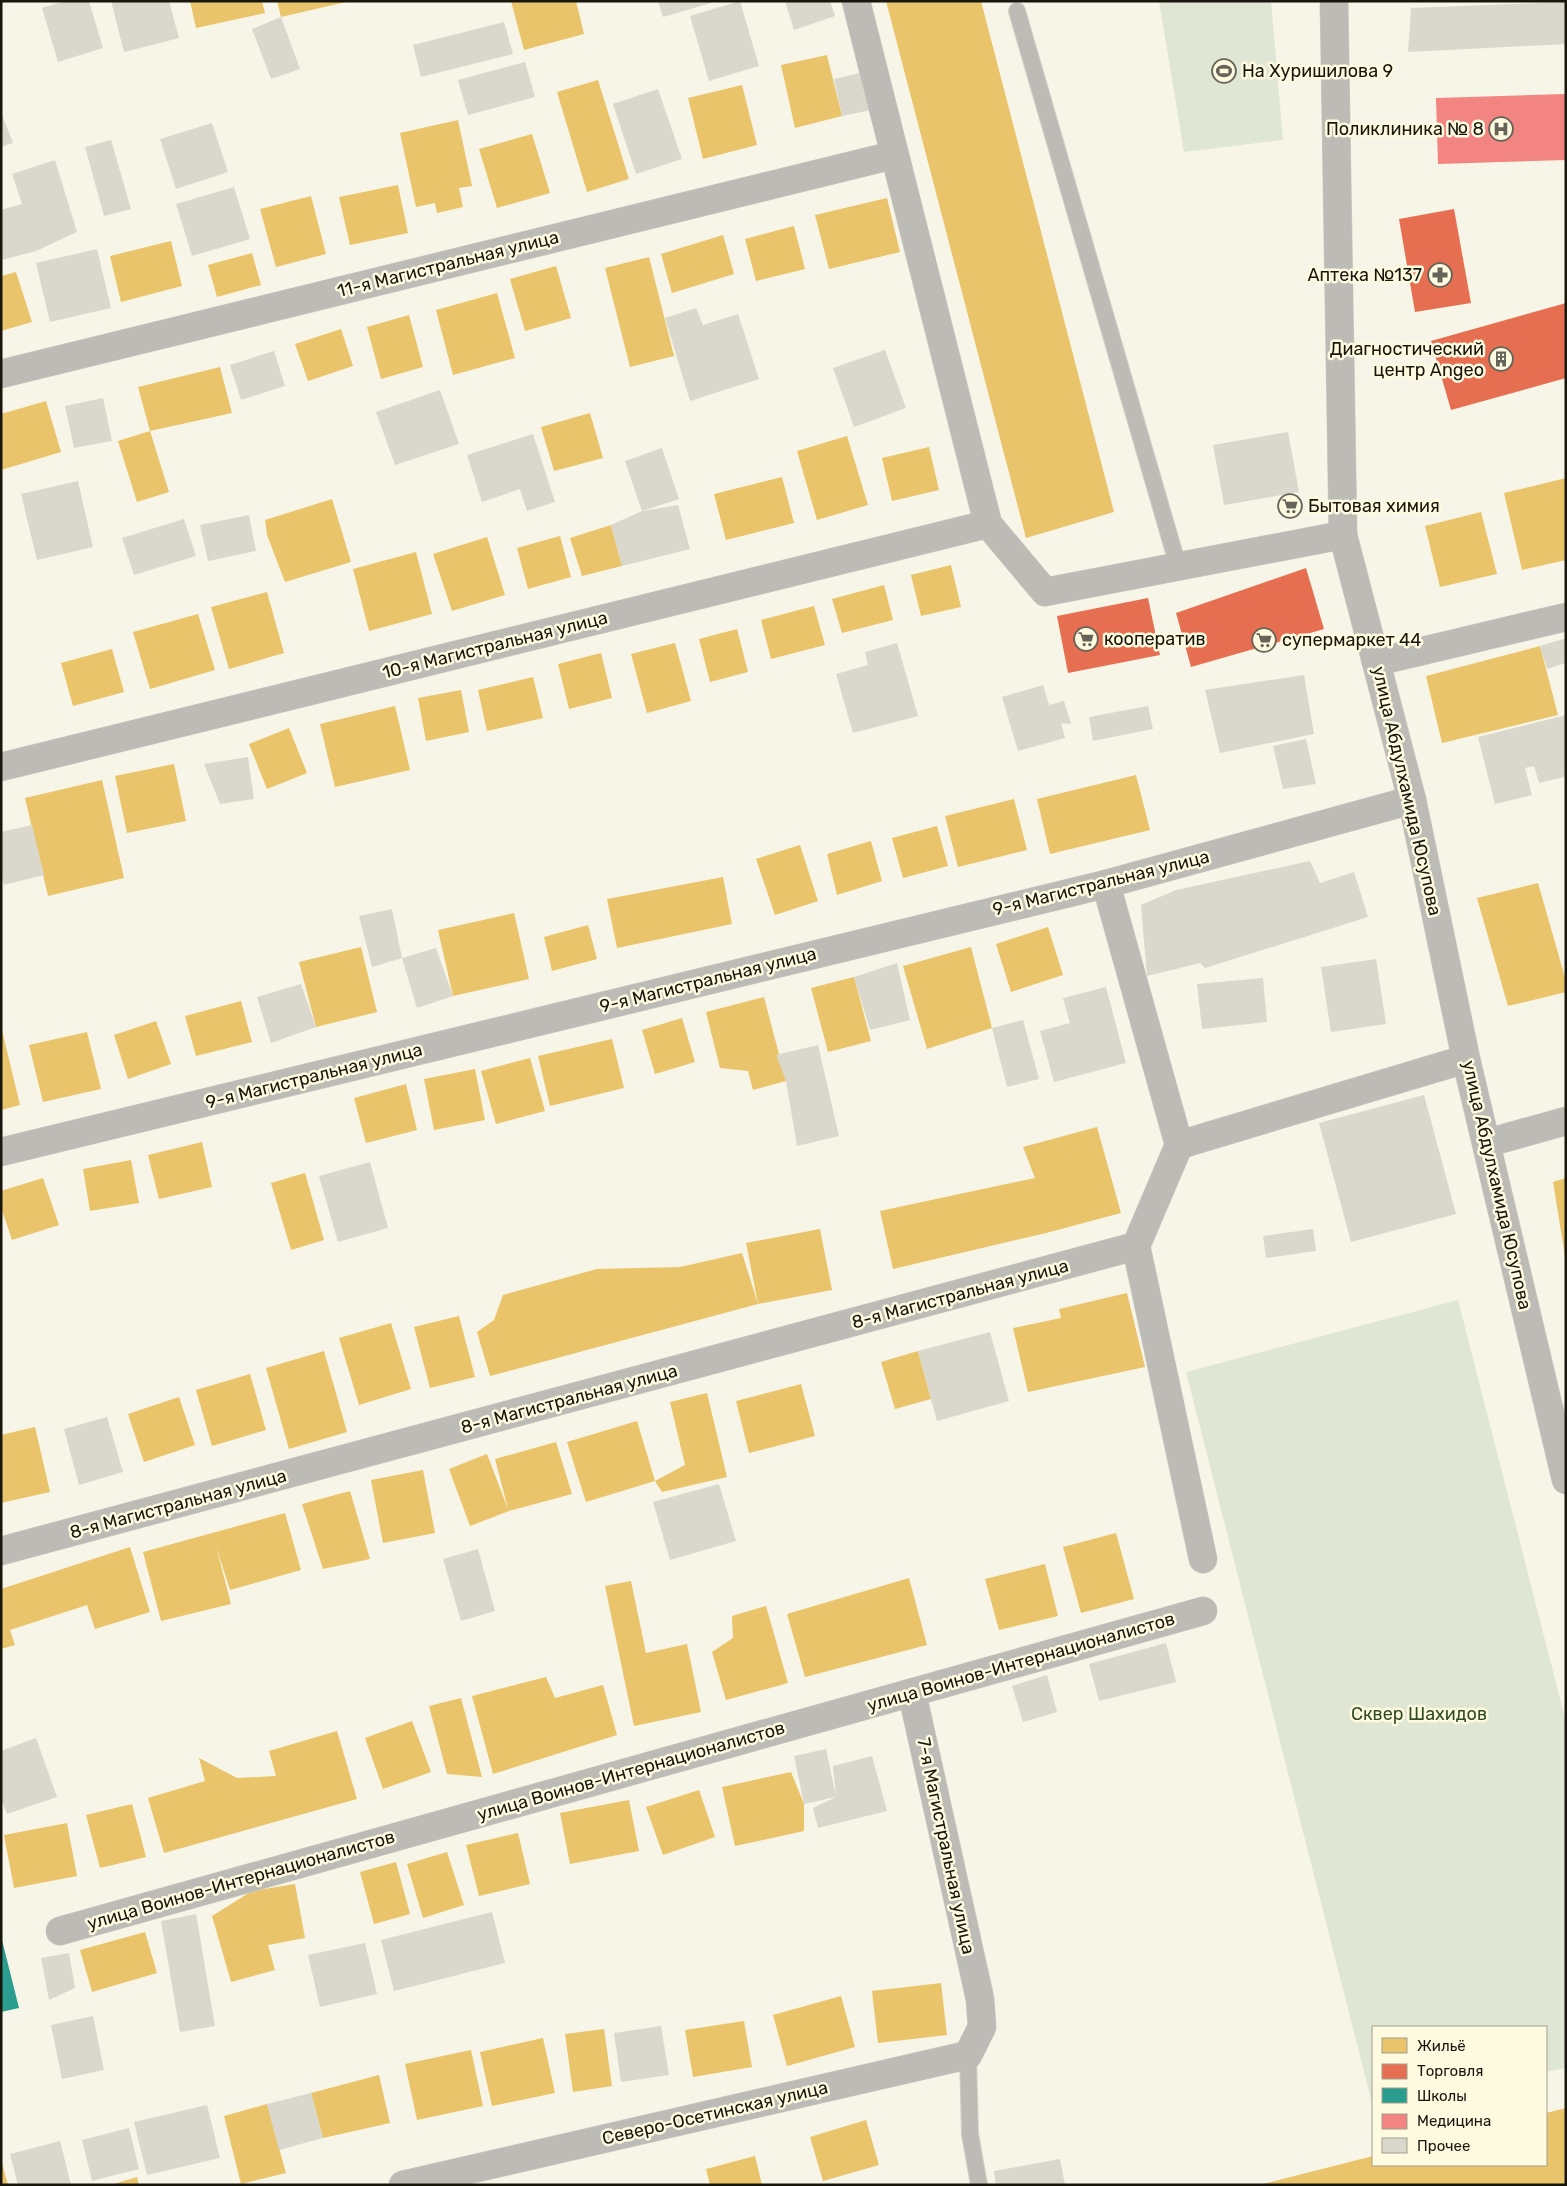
<svg xmlns="http://www.w3.org/2000/svg" width="1567" height="2186" viewBox="0 0 1567 2186" font-family="Rubik,sans-serif">
  <style>
    .green { fill: #dfe7d4 }
    .homes { fill: #e9c46a }
    .shops { fill: #e76f51 }
    .schools { fill: #2a9d8f }
    .health { fill: #f28482 }
    .building { fill: #dad8cc }
    .lines { fill: none; stroke-linecap: round; stroke-linejoin: round }
    .service-casing { stroke: #d2d0c6; stroke-width: 18 }
    .minor-casing { stroke: #d2d0c6; stroke-width: 29 }
    .tertiary-casing { stroke: #d2d0c6; stroke-width: 29 }
    .service { stroke: #bdbbb6; stroke-width: 16 }
    .minor { stroke: #bdbbb6; stroke-width: 28 }
    .tertiary { stroke: #bdbbb6; stroke-width: 28 }
    .labels { text-anchor: middle; dominant-baseline: central; stroke-width: 5; stroke-linejoin: round; paint-order: stroke }
    .poi-label { font-size: 18px; fill: #18160d; stroke: #fefae0; text-anchor: start }
    .street-label { font-size: 18px; fill: #18160d; stroke: #fefae0 }
    .park-label { font-size: 18px; fill: #314c24; stroke: #fefae0 }
  </style>
  <rect width="100%" height="100%" fill="#f7f5e7"/>
  <g class="green">
    <path d="M1159,1H1271L1283,140L1184,152Z"/>
    <path d="M1458,1300L1566,1722V2068L1546,2072V2027H1373V2107L1186,1372Z"/>
  </g>
  <g class="homes">
    <path d="M190,1H262L265,13L196,28Z"/>
    <path d="M277,1H346V2L281,17Z"/>
    <path d="M511,1H576L584,34L524,50Z"/>
    <path d="M886,1H981L1114,512L1026,538Z"/>
    <path d="M827,55L842,116L795,128L781,65Z"/>
    <path d="M598,80L629,179L587,192L557,92Z"/>
    <path d="M742,85L757,145L703,159L688,98Z"/>
    <path d="M458,120L472,186L459,188L463,207L437,213L435,203L416,207L400,133Z"/>
    <path d="M532,134L550,193L497,208L479,149Z"/>
    <path d="M398,185L408,233L350,245L339,197Z"/>
    <path d="M311,196L326,254L276,267L260,209Z"/>
    <path d="M887,198L900,252L829,269L815,215Z"/>
    <path d="M794,226L805,269L756,281L745,239Z"/>
    <path d="M723,235L734,274L672,293L661,254Z"/>
    <path d="M171,241L182,286L121,302L110,256Z"/>
    <path d="M252,253L261,285L217,297L208,265Z"/>
    <path d="M649,257L674,356L630,367L605,268Z"/>
    <path d="M556,266L571,318L525,331L510,279Z"/>
    <path d="M16,272L32,322L1,331V276Z"/>
    <path d="M497,293L515,358L453,375L436,310Z"/>
    <path d="M409,315L423,367L381,379L367,327Z"/>
    <path d="M341,329L353,366L308,381L295,344Z"/>
    <path d="M220,367L232,413L150,431L169,492L137,502L118,441L150,431L138,387Z"/>
    <path d="M46,401L61,452L1,470V414Z"/>
    <path d="M590,413L603,458L554,471L541,427Z"/>
    <path d="M847,436L868,505L817,520L797,451Z"/>
    <path d="M929,447L939,490L892,501L882,458Z"/>
    <path d="M782,477L794,523L726,540L714,494Z"/>
    <path d="M1566,478V560L1522,570L1504,493Z"/>
    <path d="M332,499L351,562L285,582L267,535L265,520Z"/>
    <path d="M1481,512L1497,574L1440,587L1425,526Z"/>
    <path d="M611,525L622,566L582,576L570,538Z"/>
    <path d="M560,536L571,577L528,589L517,548Z"/>
    <path d="M487,537L505,595L452,611L433,554Z"/>
    <path d="M416,552L432,614L369,631L353,569Z"/>
    <path d="M951,565L961,607L921,616L911,575Z"/>
    <path d="M884,585L893,620L842,633L832,599Z"/>
    <path d="M267,592L284,653L229,669L211,607Z"/>
    <path d="M814,606L825,645L771,659L761,620Z"/>
    <path d="M198,614L215,670L150,689L133,632Z"/>
    <path d="M737,629L748,672L710,682L699,639Z"/>
    <path d="M675,643L691,701L647,713L631,654Z"/>
    <path d="M1540,646L1558,715L1442,743L1426,676Z"/>
    <path d="M112,649L124,692L73,706L61,663Z"/>
    <path d="M601,653L612,698L569,709L558,664Z"/>
    <path d="M533,677L543,718L487,731L478,690Z"/>
    <path d="M461,690L469,732L426,741L418,698Z"/>
    <path d="M395,706L410,770L335,787L320,724Z"/>
    <path d="M289,728L307,773L267,789L249,744Z"/>
    <path d="M174,764L186,821L127,833L115,776Z"/>
    <path d="M1136,775L1150,830L1050,854L1037,799Z"/>
    <path d="M102,780L124,878L48,896L25,798Z"/>
    <path d="M1014,799L1027,850L958,867L945,816Z"/>
    <path d="M937,826L948,866L903,878L892,838Z"/>
    <path d="M871,841L882,881L837,895L827,854Z"/>
    <path d="M800,845L818,901L775,915L756,859Z"/>
    <path d="M723,877L732,924L617,948L607,899Z"/>
    <path d="M1538,883L1566,981V992L1508,1006L1477,898Z"/>
    <path d="M514,913L529,979L453,996L438,930Z"/>
    <path d="M588,925L597,959L552,971L544,937Z"/>
    <path d="M1048,927L1063,975L1011,992L996,944Z"/>
    <path d="M361,947L377,1012L316,1027L299,962Z"/>
    <path d="M971,947L992,1028L927,1049L903,966Z"/>
    <path d="M854,977L871,1041L828,1052L811,988Z"/>
    <path d="M764,997L786,1081L753,1090L748,1071L720,1068L706,1012Z"/>
    <path d="M241,1001L252,1042L196,1056L185,1016Z"/>
    <path d="M682,1018L695,1062L655,1074L642,1030Z"/>
    <path d="M156,1021L171,1064L128,1079L114,1035Z"/>
    <path d="M1,1026L20,1105L1,1110Z"/>
    <path d="M87,1032L101,1089L43,1102L29,1045Z"/>
    <path d="M612,1039L624,1088L550,1106L538,1056Z"/>
    <path d="M530,1058L545,1111L496,1124L481,1071Z"/>
    <path d="M475,1069L485,1120L434,1130L424,1079Z"/>
    <path d="M406,1084L417,1130L366,1143L354,1098Z"/>
    <path d="M1097,1127L1121,1213L1046,1233L893,1269L880,1211L1035,1178L1023,1147Z"/>
    <path d="M202,1142L212,1187L159,1199L148,1155Z"/>
    <path d="M131,1160L139,1203L90,1211L83,1169Z"/>
    <path d="M305,1173L324,1240L291,1250L271,1183Z"/>
    <path d="M43,1178L59,1225L12,1240L1,1207V1191Z"/>
    <path d="M1566,1178V1256H1565L1553,1182Z"/>
    <path d="M820,1229L832,1290L758,1304L746,1243Z"/>
    <path d="M742,1253L758,1304L490,1376L477,1332L494,1320L503,1295L597,1269L680,1267Z"/>
    <path d="M1127,1293L1145,1367L1028,1392L1013,1328L1061,1318L1059,1309Z"/>
    <path d="M459,1316L475,1377L430,1388L414,1327Z"/>
    <path d="M391,1323L411,1389L359,1405L339,1338Z"/>
    <path d="M324,1351L347,1432L289,1449L266,1368Z"/>
    <path d="M918,1351L931,1399L895,1409L881,1362Z"/>
    <path d="M250,1374L266,1430L212,1446L196,1390Z"/>
    <path d="M801,1384L815,1436L749,1453L736,1401Z"/>
    <path d="M707,1393L727,1477L662,1492L655,1481L586,1502L567,1442L637,1421L655,1481L685,1465L670,1402Z"/>
    <path d="M179,1397L195,1445L144,1462L128,1414Z"/>
    <path d="M35,1427L50,1492L1,1503V1435Z"/>
    <path d="M556,1442L572,1494L509,1511L470,1526L449,1469L487,1454L508,1509L495,1459Z"/>
    <path d="M423,1470L435,1533L383,1543L371,1480Z"/>
    <path d="M350,1491L370,1559L323,1569L302,1504Z"/>
    <path d="M285,1513L301,1570L230,1590L216,1546L231,1604L161,1621L143,1552Z"/>
    <path d="M1116,1533L1134,1599L1081,1613L1063,1547Z"/>
    <path d="M130,1547L150,1612L95,1629L87,1605L10,1630L15,1645L1,1649V1589Z"/>
    <path d="M1045,1564L1058,1616L999,1630L985,1579Z"/>
    <path d="M909,1578L927,1645L805,1677L787,1614Z"/>
    <path d="M631,1581L646,1653L687,1644L701,1712L634,1726L605,1586Z"/>
    <path d="M766,1606L788,1683L726,1700L712,1652L733,1638L732,1616Z"/>
    <path d="M546,1677L555,1698L603,1685L617,1735L493,1774L472,1696Z"/>
    <path d="M461,1698L482,1777L447,1774L429,1706Z"/>
    <path d="M412,1721L431,1772L383,1789L365,1738Z"/>
    <path d="M337,1731L357,1799L164,1853L148,1798L205,1781L199,1758L237,1778L276,1776L269,1751Z"/>
    <path d="M791,1772L804,1804V1831L735,1846L722,1787Z"/>
    <path d="M699,1790L715,1837L663,1855L646,1807Z"/>
    <path d="M629,1800L639,1851L570,1864L560,1813Z"/>
    <path d="M132,1804L146,1857L100,1868L86,1815Z"/>
    <path d="M67,1823L77,1876L14,1888L4,1835Z"/>
    <path d="M518,1833L530,1884L479,1896L466,1845Z"/>
    <path d="M447,1852L464,1905L423,1918L407,1864Z"/>
    <path d="M396,1862L410,1914L374,1924L360,1872Z"/>
    <path d="M295,1884L305,1938L268,1945L275,1970L231,1982L212,1916L252,1891Z"/>
    <path d="M145,1932L157,1973L92,1992L80,1950Z"/>
    <path d="M941,1983L947,2035L878,2043L872,1991Z"/>
    <path d="M841,1996L855,2047L787,2066L773,2015Z"/>
    <path d="M744,2021L752,2067L693,2077L685,2030Z"/>
    <path d="M604,2029L612,2086L573,2092L565,2034Z"/>
    <path d="M543,2038L555,2093L492,2106L480,2052Z"/>
    <path d="M471,2050L483,2106L417,2120L405,2064Z"/>
    <path d="M379,2075L390,2123L323,2138L311,2093Z"/>
    <path d="M267,2104L286,2173L241,2184L224,2116Z"/>
    <path d="M1566,2108V2185H1259L1373,2156V2165H1546V2113Z"/>
    <path d="M866,2120L879,2165L823,2181L810,2137Z"/>
    <path d="M755,2156L762,2185H710L706,2169Z"/>
    <path d="M2,2163L8,2185H1Z"/>
    <path d="M137,2177L139,2185H114V2184Z"/>
  </g>
  <g class="shops">
    <path d="M1454,209L1471,303L1415,312L1399,219Z"/>
    <path d="M1566,303V378L1451,410L1431,341Z"/>
    <path d="M1306,568L1324,629L1191,667L1176,613Z"/>
    <path d="M1148,598L1160,655L1068,673L1057,616Z"/>
  </g>
  <path class="schools" d="M1,1936L19,2008L1,2012Z"/>
  <path class="health" d="M1566,94V160L1438,164L1436,98Z"/>
  <g class="building">
    <path d="M64,1H89L103,48L58,62L42,8Z"/>
    <path d="M111,1H169L179,38L124,52Z"/>
    <path d="M658,1H710L711,3L663,17Z"/>
    <path d="M740,1L759,66L709,81L690,16Z"/>
    <path d="M785,1H830L835,16L794,30Z"/>
    <path d="M1566,2V44L1408,52L1411,8Z"/>
    <path d="M281,17L300,69L271,79L252,29Z"/>
    <path d="M504,22L513,54L421,77L413,45Z"/>
    <path d="M525,62L535,97L468,115L458,80Z"/>
    <path d="M864,72L872,110L842,116L834,79Z"/>
    <path d="M658,89L682,159L636,174L613,104Z"/>
    <path d="M1,112L13,143L1,147Z"/>
    <path d="M212,123L228,172L176,189L160,139Z"/>
    <path d="M111,140L131,209L104,216L85,147Z"/>
    <path d="M55,160L77,232L36,251L2,260L1,210L22,204L12,174Z"/>
    <path d="M234,187L250,239L192,256L176,204Z"/>
    <path d="M97,249L111,308L50,322L36,263Z"/>
    <path d="M696,308L703,325L738,314L759,379L690,401L665,318Z"/>
    <path d="M885,350L906,408L854,427L833,368Z"/>
    <path d="M274,351L285,386L241,400L230,365Z"/>
    <path d="M440,390L459,444L395,465L376,412Z"/>
    <path d="M103,398L112,441L74,448L65,406Z"/>
    <path d="M1288,432L1299,492L1224,505L1213,445Z"/>
    <path d="M533,434L555,502L527,511L520,489L482,502L467,455Z"/>
    <path d="M662,448L679,499L642,511L625,461Z"/>
    <path d="M78,481L93,547L37,560L21,494Z"/>
    <path d="M678,505L690,549L622,566L611,525L642,511Z"/>
    <path d="M249,515L256,551L208,561L200,525Z"/>
    <path d="M184,519L196,556L134,575L122,538Z"/>
    <path d="M1566,638V663L1547,669L1540,646Z"/>
    <path d="M897,643L918,716L853,733L836,674L868,665L865,652Z"/>
    <path d="M1304,675L1314,734L1220,753L1205,690Z"/>
    <path d="M1043,685L1049,705L1064,701L1071,724L1061,723L1065,738L1018,751L1002,697Z"/>
    <path d="M1148,706L1153,729L1093,741L1089,717Z"/>
    <path d="M1566,715V766L1564,777L1539,783L1534,766L1525,768L1532,795L1495,804L1478,737Z"/>
    <path d="M1306,739L1316,784L1283,789L1273,746Z"/>
    <path d="M248,757L254,799L220,804L204,764Z"/>
    <path d="M32,825L44,875L4,885L1,873V832Z"/>
    <path d="M1310,861L1320,883L1354,872L1368,917L1205,968L1200,963L1147,976L1141,905L1176,890Z"/>
    <path d="M392,909L402,958L372,967L359,916Z"/>
    <path d="M436,948L453,996L417,1008L402,958Z"/>
    <path d="M1376,959L1386,1024L1331,1032L1321,967Z"/>
    <path d="M897,963L910,1020L870,1030L854,977Z"/>
    <path d="M1263,978L1267,1022L1202,1029L1197,984Z"/>
    <path d="M301,984L316,1027L271,1043L257,997Z"/>
    <path d="M1106,987L1126,1063L1054,1082L1040,1031L1070,1023L1063,998Z"/>
    <path d="M1023,1020L1039,1079L1007,1087L992,1028Z"/>
    <path d="M818,1045L839,1136L797,1146L786,1081L776,1055Z"/>
    <path d="M1424,1095L1456,1214L1351,1242L1319,1123Z"/>
    <path d="M370,1162L388,1228L338,1242L319,1176Z"/>
    <path d="M1313,1229L1316,1251L1266,1258L1263,1236Z"/>
    <path d="M990,1332L1009,1401L937,1421L918,1351Z"/>
    <path d="M107,1417L123,1472L79,1485L64,1429Z"/>
    <path d="M719,1484L736,1541L670,1560L653,1502Z"/>
    <path d="M478,1549L495,1611L461,1621L443,1559Z"/>
    <path d="M1166,1643L1176,1682L1099,1701L1089,1664Z"/>
    <path d="M1047,1675L1057,1712L1023,1722L1012,1686Z"/>
    <path d="M36,1738L57,1797L7,1814L1,1799V1751Z"/>
    <path d="M826,1749L836,1796L833,1766L872,1756L887,1811L818,1828L813,1808L836,1797L804,1804L794,1756Z"/>
    <path d="M492,1912L505,1963L394,1991L381,1940Z"/>
    <path d="M196,1914L215,2026L180,2032L161,1921Z"/>
    <path d="M365,1943L377,1994L320,2007L308,1955Z"/>
    <path d="M69,1953L75,1988L49,2000L41,1958Z"/>
    <path d="M93,2016L104,2070L62,2079L51,2025Z"/>
    <path d="M661,2026L669,2075L621,2082L614,2033Z"/>
    <path d="M311,2093L323,2138L279,2150L267,2104Z"/>
    <path d="M207,2105L220,2158L147,2175L134,2122Z"/>
    <path d="M129,2128L139,2169L92,2181L82,2140Z"/>
    <path d="M60,2141L71,2185H18L10,2154Z"/>
    <path d="M1060,2159L1065,2185H996L994,2171Z"/>
  </g>
  <g class="lines">
    <g class="service-casing">
      <g id="service">
        <path d="M1017,11L1178,566"/>
        <path d="M968,2055L970,2134L979,2185"/>
      </g>
    </g>
    <g class="minor-casing">
      <g id="minor">
        <path d="M856,1L988,524L1045,592L1343,535"/>
        <path d="M1,374L894,155"/>
        <path d="M1376,662L1566,617"/>
        <path d="M1,767L988,524"/>
        <path d="M1106,884L1179,1145L1136,1246L1203,1559"/>
        <path d="M1487,1143L1566,1121"/>
        <path d="M1179,1145L1466,1059"/>
        <path d="M1,1152L1106,884L1412,800"/>
        <path d="M1,1551L1136,1246"/>
        <path d="M60,1931L1203,1611"/>
        <path d="M403,2185L968,2055L982,2027L980,1999L912,1693"/>
      </g>
    </g>
    <g class="tertiary-casing">
      <path id="tertiary" d="M1334,1L1343,535L1412,800L1466,1059L1566,1480"/>
    </g>
    <use href="#service" class="service"/>
    <use href="#minor" class="minor"/>
    <use href="#tertiary" class="tertiary"/>
  </g>
  <defs>
    <g id="stadium-ring" transform="scale(1.25)"><circle r="9.5" fill="#fefae0" stroke="#666459" stroke-width="1.5"/><path d="M0-5a6.5 5 0 1 0 0 10a6.5 5 0 1 0 0-10ZM-3.5-1.8h7v3.6h-7Z" fill="#666459"/></g>
    <g id="hospital-ring" transform="scale(1.25)"><circle r="9.5" fill="#fefae0" stroke="#666459" stroke-width="1.5"/><path d="M-5-5h3v3.5h4V-5h3V5h-3V1.5h-4V5h-3Z" fill="#666459"/></g>
    <g id="pharmacy-ring" transform="scale(1.25)"><circle r="9.5" fill="#fefae0" stroke="#666459" stroke-width="1.5"/><path d="M-2-6h4v4h4v4h-4v4h-4v-4h-4v-4h4Z" fill="#666459"/></g>
    <g id="building-ring" transform="scale(1.25)"><circle r="9.5" fill="#fefae0" stroke="#666459" stroke-width="1.5"/><path d="M-4-6H4V6H1V3H-1V6H-4ZM-2.5-4.3h1.7v1.8h-1.7ZM.8-4.3h1.7v1.8H.8ZM-2.5-1h1.7V.8h-1.7ZM.8-1h1.7V.8H.8Z" fill="#666459"/></g>
    <g id="supermarket-ring" transform="scale(1.25)"><circle r="9.5" fill="#fefae0" stroke="#666459" stroke-width="1.5"/><path d="M-6-5.5h2.5l.6 2H6L4.5 2H-2.5L-4.4-4H-6ZM-1.5 3.2a1.3 1.3 0 1 0 .1 0ZM3 3.2a1.3 1.3 0 1 0 .1 0Z" fill="#666459"/></g>
  </defs>
  <g fill-rule="evenodd">
    <use href="#stadium-ring" x="1224" y="71"/>
    <use href="#hospital-ring" x="1501" y="129"/>
    <use href="#pharmacy-ring" x="1440" y="275"/>
    <use href="#building-ring" x="1501" y="359"/>
    <use href="#supermarket-ring" x="1290" y="506"/>
    <use href="#supermarket-ring" x="1086" y="639"/>
    <use href="#supermarket-ring" x="1264" y="640"/>
  </g>
  <g class="labels">
    <g class="poi-label">
      <text x="1242" y="71">На Хуришилова 9</text>
      <text x="1484" y="129" text-anchor="end">Поликлиника № 8</text>
      <text x="1422" y="275" text-anchor="end">Аптека №137</text>
      <text x="1484" y="349" text-anchor="end">Диагностический<tspan x="1484" dy="21">центр Angeo</tspan></text>
      <text x="1308" y="506">Бытовая химия</text>
      <text x="1104" y="639">кооператив</text>
      <text x="1282" y="640">супермаркет 44</text>
    </g>
    <g class="street-label">
      <text transform="translate(448 264) rotate(-14)">11-я Магистральная улица</text>
      <text transform="translate(495 645) rotate(-14)">10-я Магистральная улица</text>
      <text transform="translate(1407 791) rotate(77)">улица Абдулхамида Юсупова</text>
      <text transform="translate(1101 883) rotate(-14)">9-я Магистральная улица</text>
      <text transform="translate(708 980) rotate(-14)">9-я Магистральная улица</text>
      <text transform="translate(314 1076) rotate(-14)">9-я Магистральная улица</text>
      <text transform="translate(1497 1185) rotate(77)">улица Абдулхамида Юсупова</text>
      <text transform="translate(960 1294) rotate(-15)">8-я Магистральная улица</text>
      <text transform="translate(569 1399) rotate(-15)">8-я Магистральная улица</text>
      <text transform="translate(178 1504) rotate(-15)">8-я Магистральная улица</text>
      <text transform="translate(1021 1662) rotate(-16)">улица Воинов-Интернационалистов</text>
      <text transform="translate(631 1771) rotate(-16)">улица Воинов-Интернационалистов</text>
      <text transform="translate(946 1846) rotate(78)">7-я Магистральная улица</text>
      <text transform="translate(241 1880) rotate(-16)">улица Воинов-Интернационалистов</text>
      <text transform="translate(715 2113) rotate(-13)">Северо-Осетинская улица</text>
    </g>
    <g class="park-label">
      <text x="1419" y="1714">Сквер Шахидов</text>
    </g>
  </g>
  <rect width="1567" height="2186" fill="none" stroke="#18160d" stroke-width="5"/>
  <rect x="1372" y="2026" width="175" height="140" fill="#fefae0" stroke="#a29f8c"/>
  <rect x="1382" y="2038" width="25" height="15" fill="#e9c46a" stroke="#a29f8c"/>
  <text x="1417" y="2051" font-size="15" fill="#18160d">Жильё</text>
  <rect x="1382" y="2064" width="25" height="15" fill="#e76f51" stroke="#a29f8c"/>
  <text x="1417" y="2076" font-size="15" fill="#18160d">Торговля</text>
  <rect x="1382" y="2088" width="25" height="15" fill="#2a9d8f" stroke="#a29f8c"/>
  <text x="1417" y="2101" font-size="15" fill="#18160d">Школы</text>
  <rect x="1382" y="2114" width="25" height="15" fill="#f28482" stroke="#a29f8c"/>
  <text x="1417" y="2126" font-size="15" fill="#18160d">Медицина</text>
  <rect x="1382" y="2138" width="25" height="15" fill="#dad8cc" stroke="#a29f8c"/>
  <text x="1417" y="2151" font-size="15" fill="#18160d">Прочее</text>
</svg>
